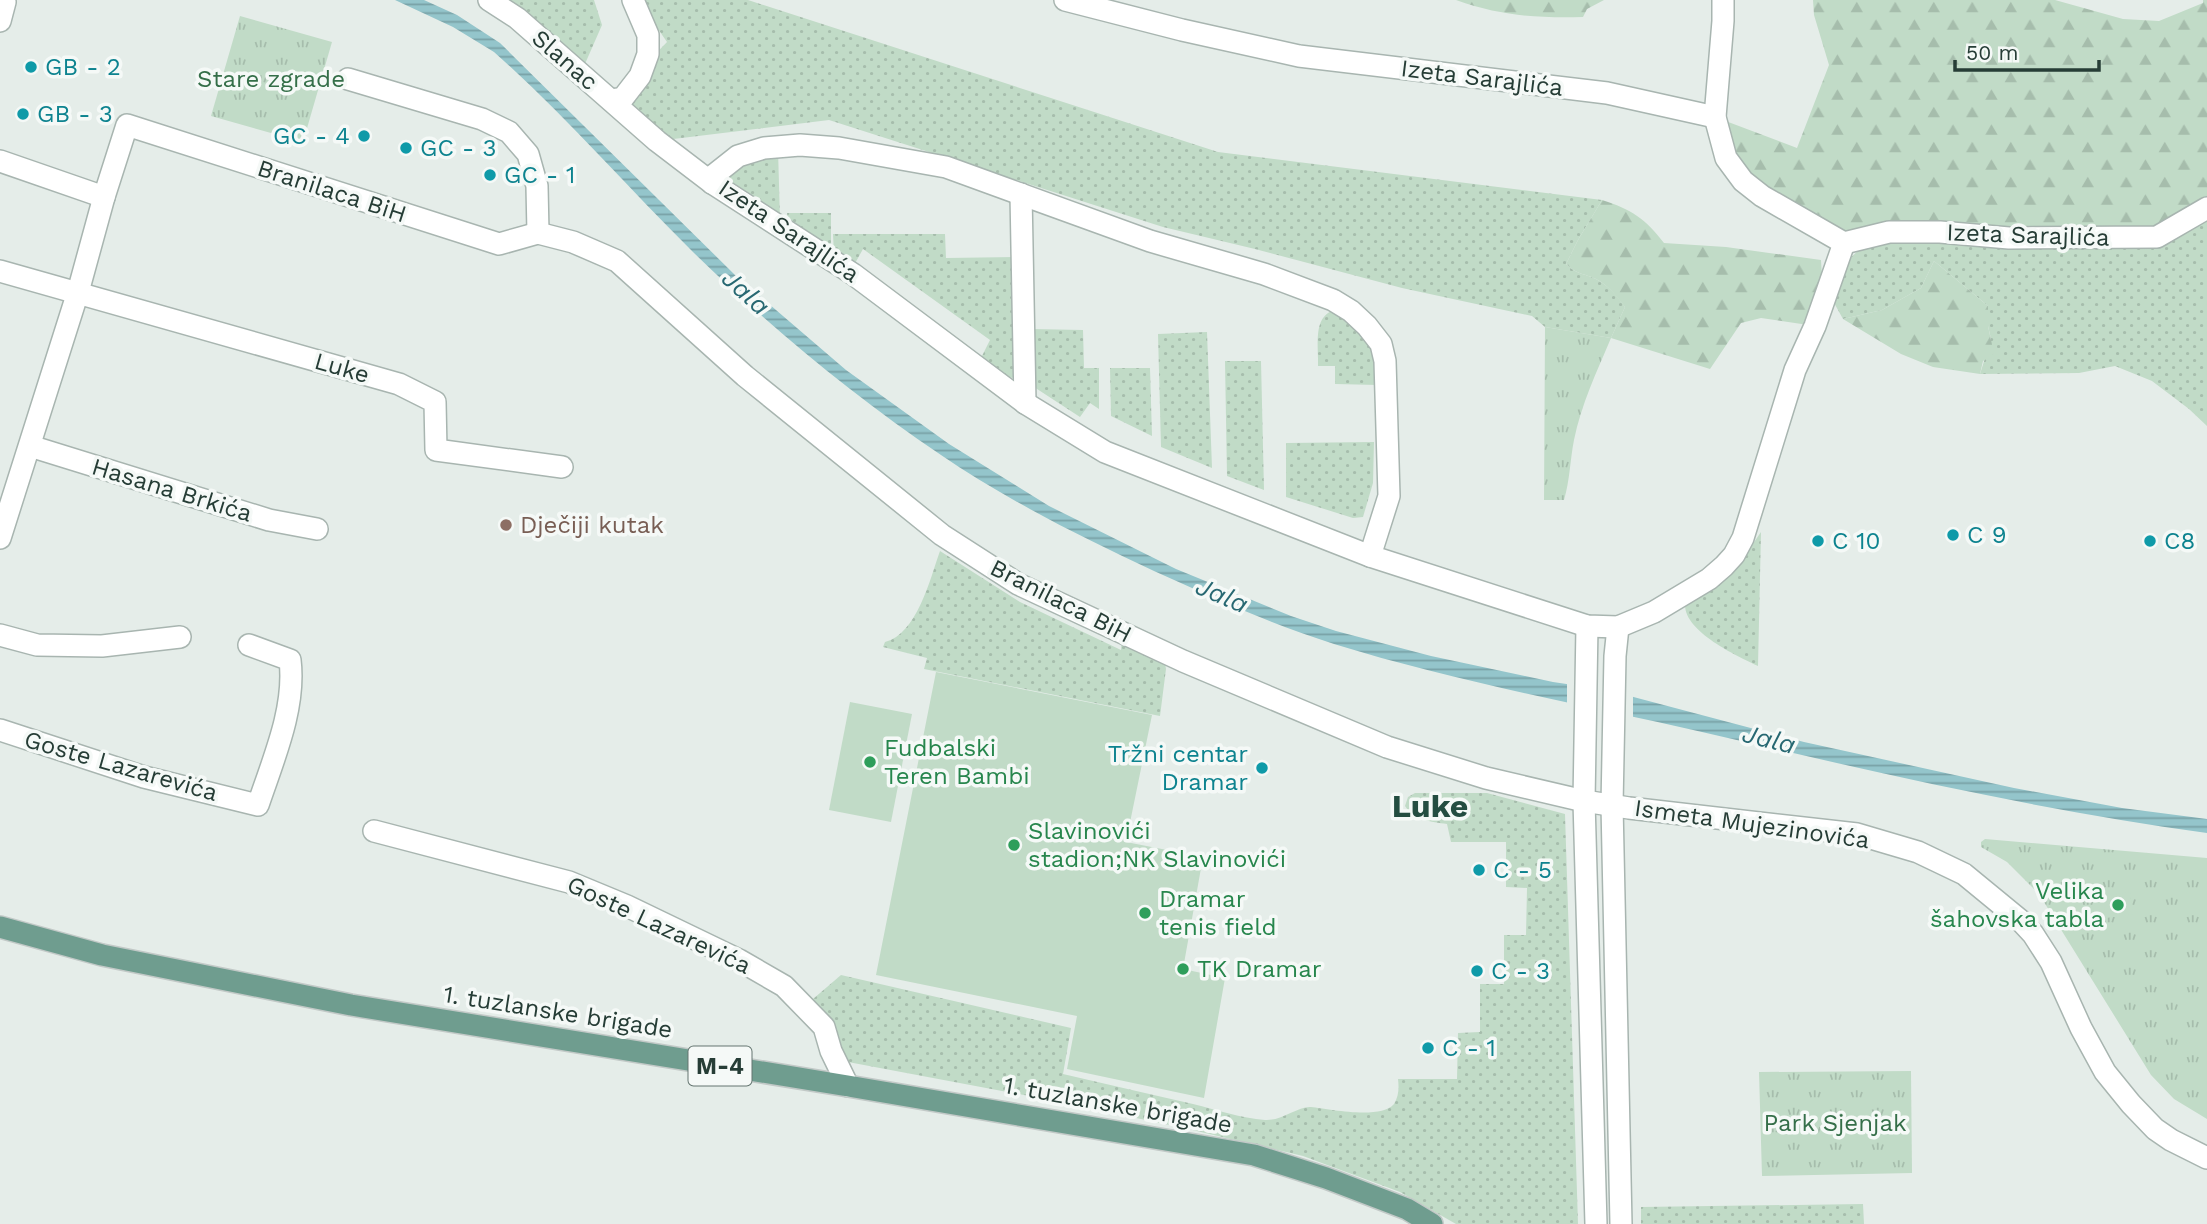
<svg xmlns="http://www.w3.org/2000/svg" width="2207" height="1224" viewBox="0 0 2207 1224" font-family="'Work Sans',sans-serif">
  <style>
    .grass { fill: url(#grass-dots) }
    .forest { fill: url(#forest-firs) }
    .park { fill: url(#park-tufts) }
    .pitch { fill: #c1dbc7 }
    .water { fill: url(#water-rules) }
    .pier { fill: #e5ede9 }
    .lines { fill: none; stroke-linecap: round; stroke-linejoin: round }
    .minor-casing { stroke: #a8b5b0; stroke-width: 24 }
    .primary-casing { stroke: #c2c9c7; stroke-width: 24 }
    .minor { stroke: #fff; stroke-width: 21 }
    .primary { stroke: #6f9d8f; stroke-width: 21 }
    .culture-dot { fill: #0f9aa8; stroke: #f5f9f7; stroke-width: 2.5 }
    .education-dot { fill: #8d6e63; stroke: #f5f9f7; stroke-width: 2.5 }
    .leisure-dot { fill: #2e9e5b; stroke: #f5f9f7; stroke-width: 2.5 }
    .labels { text-anchor: middle; dominant-baseline: central; stroke-width: 7; stroke-linejoin: round; paint-order: stroke }
    .shield { fill: #f5f9f7; stroke: #647570; stroke-width: 2 }
    .shield-label { font-size: 23px; font-weight: bold; fill: #263d36 }
    .street-label { font-size: 24px; fill: #263d36; stroke: #f5f9f7 }
    .culture-label { font-size: 24px; fill: #0d838f; stroke: #f5f9f7; text-anchor: start }
    .park-label { font-size: 24px; fill: #356f49; stroke: #f5f9f7 }
    .education-label { font-size: 24px; fill: #785e54; stroke: #f5f9f7; text-anchor: start }
    .leisure-label { font-size: 24px; fill: #27864d; stroke: #f5f9f7; text-anchor: start }
    .water-label { font-size: 26px; font-style: italic; fill: #276872; stroke: #f5f9f7 }
    .district-label { font-size: 32px; font-weight: bold; fill: #244d41; stroke: #f5f9f7 }
  </style>
  <defs>
    <pattern id="grass-dots" width="8" height="8" patternUnits="userSpaceOnUse" patternTransform="scale(1.75)"><rect width="8" height="8" fill="#c1dbc7"/><path d="M2 2h.1M6 6h.1" fill="none" stroke="#a6bdac" stroke-width="1.8" stroke-linecap="round"/></pattern>
    <pattern id="forest-firs" width="22" height="20" patternUnits="userSpaceOnUse" patternTransform="scale(1.75)"><rect width="22" height="20" fill="#c1dbc7"/><path d="M5 1l3.5 6h-7zM16 11l3.5 6h-7z" fill="#a6bdac"/></pattern>
    <pattern id="park-tufts" width="24" height="20" patternUnits="userSpaceOnUse" patternTransform="scale(1.75)"><rect width="24" height="20" fill="#c1dbc7"/><path d="M3 7l-1-3M5 7V3M7 7l1-3M15 17l-1-3M17 17v-4M19 17l1-3" fill="none" stroke="#a6bdac"/></pattern>
    <pattern id="water-rules" width="6" height="5" patternUnits="userSpaceOnUse" patternTransform="scale(1.75)"><rect width="6" height="5" fill="#94c5cb"/><path d="M0 2.5h6" fill="none" stroke="#79a1a6"/></pattern>
  </defs>
  <rect width="100%" height="100%" fill="#e5ede9"/>
  <g class="grass">
    <path d="M482,0H594L602,25L581,73Z"/>
    <path d="M638,0H748L1218,152L1602,200L1578,240L1566,264C1578,275 1583,273 1596,279C1608,285 1618,297 1625,307L1611,338L1545,327L1532,316L1402,288L1255,249L1163,227L829,120L657,141L611,100L667,42Z"/>
    <path d="M778,149L780,220L730,191L719,173Z"/>
    <path d="M2207,208V426L2189,409L2152,381L2115,366L2079,373L1980,374L1991,339L1988,326V306L1934,261L1921,288L1882,310L1843,319L1833,301C1843,259 1851,252 1889,232Z"/>
    <path d="M787,213H831V249L788,222Z"/>
    <path d="M833,234H945L946,258L1015,257L1014,378L1007,377L981,358L990,340L863,249L853,267L834,254Z"/>
    <path d="M1334,310C1366,327 1375,351 1378,385L1335,384V366H1318C1319,347 1312,317 1334,310Z"/>
    <path d="M1031,329L1083,330L1084,368H1099V409L1090,403L1080,417L1034,387Z"/>
    <path d="M1207,332L1212,468L1161,447L1158,334Z"/>
    <path d="M1225,361H1261L1264,490L1227,476Z"/>
    <path d="M1110,368H1150L1152,436L1111,416Z"/>
    <path d="M1374,442L1373,483L1363,517L1353,518L1286,497V443Z"/>
    <path d="M1761,532L1758,666C1737,656 1685,632 1685,605L1739,564Z"/>
    <path d="M940,551L1020,602L1121,650L1122,638L1165,663L1166,669L1160,716L924,669L927,658L883,647L885,642C917,634 930,579 940,551Z"/>
    <path d="M1415,793H1487L1565,814L1578,1224H1456L1400,1192L1303,1156L1184,1128L1050,1100L848,1062L828,1042L806,1005L841,975L1071,1028L1063,1074C1106,1084 1149,1094 1193,1104C1217,1110 1241,1118 1265,1120C1282,1121 1298,1106 1311,1107C1329,1109 1381,1120 1394,1104C1399,1096 1399,1088 1398,1079H1457L1458,1033L1480,1032V984H1504V935H1526L1527,888L1506,887V842H1451L1447,824C1431,822 1414,820 1405,806L1408,797Z"/>
    <path d="M1863,1204L1864,1224H1641V1207Z"/>
  </g>
  <g class="forest">
    <path d="M1456,0H1604L1587,9L1583,17C1536,18 1501,16 1456,0Z"/>
    <path d="M1813,0H2055L2123,19L2159,21L2203,3V0H2207V208L2157,237L1844,243L1743,181L1715,117L1797,148L1829,65L1814,15Z"/>
    <path d="M1602,200C1631,209 1646,219 1664,243L1726,247L1821,260L1822,277L1815,326L1761,318L1741,323L1710,369L1611,338L1625,307C1617,297 1608,285 1596,279C1583,273 1578,275 1566,264L1578,240Z"/>
    <path d="M1934,261L1988,306V326L1994,354L1983,361L1980,374L1933,367L1901,354L1843,319L1882,310L1921,288Z"/>
  </g>
  <g class="park">
    <path d="M240,16L332,42L303,142L211,116Z"/>
    <path d="M1545,327L1611,338C1597,371 1581,405 1574,440C1570,460 1570,480 1564,500H1544Z"/>
    <path d="M1985,839L2207,858V1119L2174,1099L2151,1075L2039,894L2007,862L1981,847V842Z"/>
    <path d="M1911,1071L1912,1173L1762,1176L1759,1072Z"/>
  </g>
  <g class="pitch">
    <path d="M936,672L1152,715L1126,842L1203,857L1183,969L1225,978L1204,1098L1067,1069L1077,1016L876,975Z"/>
    <path d="M850,702L912,714L891,822L829,810Z"/>
    <path d="M2130,892L2133,914L2106,918L2103,896Z"/>
  </g>
  <path class="water" d="M395,0H424L457,15L500,43L735,275L846,370L949,444L1049,506L1176,569L1291,616L1336,631L1431,656L1553,682L1607,690L1804,742L2014,788L2122,808L2207,819V833C2037,810 1870,771 1702,732C1579,704 1454,681 1334,644C1270,624 1214,598 1154,571C1081,537 1007,500 941,455C852,395 769,326 693,252C626,186 564,114 494,52L453,27Z"/>
  <path class="pier" d="M1567,680L1607,686L1633,693V720L1567,706Z"/>
  <g class="lines">
    <g class="minor-casing">
      <g id="minor">
        <path d="M489,0L517,18L657,141L712,183L853,274L1025,403L1105,452L1370,556L1587,626L1618,627L1654,612L1709,579L1724,566L1734,555L1743,538L1795,370L1815,326L1844,243L1762,196L1743,181L1726,158L1715,117L1723,21V0"/>
        <path d="M1065,0L1182,30L1299,56L1607,93L1715,117"/>
        <path d="M0,21L5,2"/>
        <path d="M348,79L482,119L509,132L528,154L537,186L538,233"/>
        <path d="M611,100L623,98L640,76L648,54V35L633,0"/>
        <path d="M0,161L104,197"/>
        <path d="M712,183L714,175L738,156L764,148L800,145L839,148L946,167L1150,241L1264,274L1333,300L1351,311L1367,326L1381,344L1385,361L1389,496L1370,556"/>
        <path d="M1021,194L1025,403"/>
        <path d="M1844,243L1889,232H1940L2009,238L2157,237L2207,208"/>
        <path d="M0,271L399,384L435,402L436,450L562,467"/>
        <path d="M30,446L269,520L317,529"/>
        <path d="M0,538L78,292L104,197L127,125L499,244L538,233L573,242L617,261L745,376L942,535L1018,584L1183,661L1387,747L1486,778L1584,801L1629,808L1857,834L1918,852L1964,874L2020,920L2033,934L2051,962L2081,1028L2105,1072L2131,1104L2155,1129L2171,1140L2207,1158"/>
        <path d="M1587,626L1584,801L1596,1224"/>
        <path d="M1618,627L1615,656L1612,805L1621,1224"/>
        <path d="M0,635L37,645L102,646L180,637"/>
        <path d="M0,730L144,777L258,805C273,760 296,708 290,660L249,645"/>
        <path d="M374,831L569,882L627,906L739,960L784,986L824,1027L831,1051L848,1086"/>
      </g>
    </g>
    <g class="primary-casing">
      <path id="primary" d="M0,927L102,955L351,1005L848,1086L1254,1155L1326,1178L1407,1209L1432,1224"/>
    </g>
    <use href="#minor" class="minor"/>
    <use href="#primary" class="primary"/>
  </g>
  <g class="culture-dot">
    <circle cx="31" cy="67" r="7"/>
    <circle cx="23" cy="114" r="7"/>
    <circle cx="364" cy="136" r="7"/>
    <circle cx="406" cy="148" r="7"/>
    <circle cx="490" cy="175" r="7"/>
    <circle cx="1953" cy="535" r="7"/>
    <circle cx="1818" cy="541" r="7"/>
    <circle cx="2150" cy="541" r="7"/>
    <circle cx="1262" cy="768" r="7"/>
    <circle cx="1479" cy="870" r="7"/>
    <circle cx="1477" cy="971" r="7"/>
    <circle cx="1428" cy="1048" r="7"/>
  </g>
  <circle class="education-dot" cx="506" cy="525" r="7"/>
  <g class="leisure-dot">
    <circle cx="870" cy="762" r="7"/>
    <circle cx="1014" cy="845" r="7"/>
    <circle cx="2118" cy="905" r="7"/>
    <circle cx="1145" cy="913" r="7"/>
    <circle cx="1183" cy="969" r="7"/>
  </g>
  <g class="labels">
    <rect class="shield" x="688.5" y="1046.5" width="63" height="39" rx="5"/>
    <g class="shield-label">
      <text x="720" y="1066">M-4</text>
    </g>
    <g class="street-label">
      <text transform="translate(565 60) rotate(41)">Slanac</text>
      <text transform="translate(1482 78) rotate(7)">Izeta Sarajlića</text>
      <text transform="translate(332 191) rotate(18)">Branilaca BiH</text>
      <text transform="translate(789 231) rotate(34)">Izeta Sarajlića</text>
      <text transform="translate(2028 235) rotate(2)">Izeta Sarajlića</text>
      <text transform="translate(342 368) rotate(16)">Luke</text>
      <text transform="translate(172 490) rotate(17)">Hasana Brkića</text>
      <text transform="translate(1061 601) rotate(27)">Branilaca BiH</text>
      <text transform="translate(121 766) rotate(16)">Goste Lazarevića</text>
      <text transform="translate(1752 824) rotate(8)">Ismeta Mujezinovića</text>
      <text transform="translate(659 925) rotate(25)">Goste Lazarevića</text>
      <text transform="translate(558 1012) rotate(9)">1. tuzlanske brigade</text>
      <text transform="translate(1118 1105) rotate(10)">1. tuzlanske brigade</text>
    </g>
    <g class="culture-label">
      <text x="45" y="67">GB - 2</text>
      <text x="37" y="114">GB - 3</text>
      <text x="350" y="136" text-anchor="end">GC - 4</text>
      <text x="420" y="148">GC - 3</text>
      <text x="504" y="175">GC - 1</text>
      <text x="1967" y="535">C 9</text>
      <text x="1832" y="541">C 10</text>
      <text x="2164" y="541">C8</text>
      <text x="1248" y="754" text-anchor="end">Tržni centar<tspan x="1248" dy="28">Dramar</tspan></text>
      <text x="1493" y="870">C - 5</text>
      <text x="1491" y="971">C - 3</text>
      <text x="1442" y="1048">C - 1</text>
    </g>
    <g class="park-label">
      <text x="271" y="79">Stare zgrade</text>
      <text x="1835" y="1123">Park Sjenjak</text>
    </g>
    <g class="education-label">
      <text x="520" y="525">Dječiji kutak</text>
    </g>
    <g class="leisure-label">
      <text x="884" y="748">Fudbalski<tspan x="884" dy="28">Teren Bambi</tspan></text>
      <text x="1028" y="831">Slavinovići<tspan x="1028" dy="28">stadion;NK Slavinovići</tspan></text>
      <text x="2104" y="891" text-anchor="end">Velika<tspan x="2104" dy="28">šahovska tabla</tspan></text>
      <text x="1159" y="899">Dramar<tspan x="1159" dy="28">tenis field</tspan></text>
      <text x="1197" y="969">TK Dramar</text>
    </g>
    <g class="water-label">
      <text transform="translate(746 292) rotate(42)">Jala</text>
      <text transform="translate(1222 595) rotate(23)">Jala</text>
      <text transform="translate(1769 739) rotate(14)">Jala</text>
    </g>
    <g class="district-label">
      <text x="1430" y="806">Luke</text>
    </g>
  </g>
  <path d="M1955 60v10h144v-10" fill="none" stroke="#263d36" stroke-width="3.5"/>
  <text x="1966" y="60" font-size="21" fill="#263d36" stroke="#f5f9f7" stroke-width="5" paint-order="stroke">50 m</text>
</svg>
